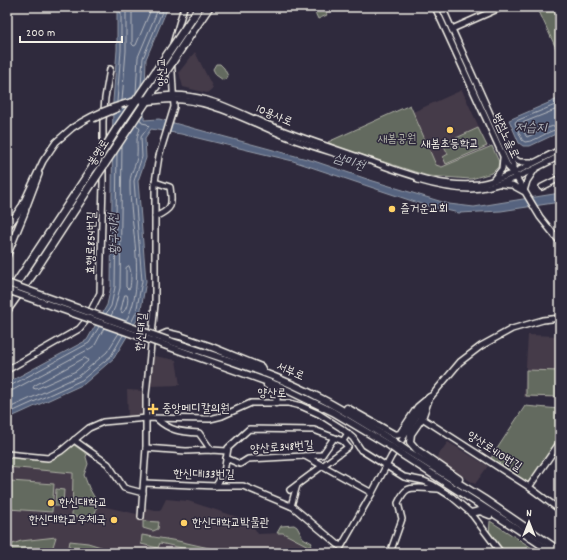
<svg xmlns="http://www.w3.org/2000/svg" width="567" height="560" viewBox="0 0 567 560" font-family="Dekko,'Poor Story',sans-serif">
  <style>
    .built { fill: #453a49 }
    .green { fill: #646b5e; stroke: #acaea3 }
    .water { fill: #56637f; stroke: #959ca9 }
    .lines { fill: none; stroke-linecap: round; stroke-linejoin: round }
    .shore { stroke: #b5b8be; stroke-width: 1 }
    .minor-casing { stroke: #f4f1e8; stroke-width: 8 }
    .major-casing { stroke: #f4f1e8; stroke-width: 9 }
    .highway-casing { stroke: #f4f1e8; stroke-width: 10 }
    .minor { stroke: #2f2a3d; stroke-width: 5 }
    .major { stroke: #2f2a3d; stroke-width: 6 }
    .highway { stroke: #2f2a3d; stroke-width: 7 }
    .minor-bridge-casing { stroke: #f4f1e8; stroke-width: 8; stroke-linecap: butt }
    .major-bridge-casing { stroke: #f4f1e8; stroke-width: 9; stroke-linecap: butt }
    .highway-bridge-casing { stroke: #f4f1e8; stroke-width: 10; stroke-linecap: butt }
    .minor-bridge { stroke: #2f2a3d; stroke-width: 5 }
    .major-bridge { stroke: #2f2a3d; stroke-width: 6 }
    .highway-bridge { stroke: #2f2a3d; stroke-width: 7 }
    .poi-dot { fill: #ffd166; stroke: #2f2a3d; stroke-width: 1.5 }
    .labels { text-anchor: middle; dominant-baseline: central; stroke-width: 3; stroke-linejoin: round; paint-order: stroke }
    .street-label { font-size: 12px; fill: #f4f1e8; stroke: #2f2a3d }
    .park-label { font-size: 12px; fill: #b3b5aa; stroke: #2f2a3d }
    .poi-label { font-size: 12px; fill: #f4f1e8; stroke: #2f2a3d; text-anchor: start }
    .water-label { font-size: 13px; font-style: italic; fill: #b5b8be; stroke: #2f2a3d }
  </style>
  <rect width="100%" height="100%" fill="#2f2a3d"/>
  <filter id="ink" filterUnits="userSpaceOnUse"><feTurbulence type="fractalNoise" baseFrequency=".025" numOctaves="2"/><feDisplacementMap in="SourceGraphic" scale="8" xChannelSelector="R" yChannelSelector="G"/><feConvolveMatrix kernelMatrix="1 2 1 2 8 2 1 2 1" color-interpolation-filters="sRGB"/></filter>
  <g filter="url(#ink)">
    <g class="built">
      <path d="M195,52L213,88L207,93L183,87L179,72Z"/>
      <path d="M462,90L488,147L442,167L436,165L413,112Z"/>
      <path d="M528,335L560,336V398L524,397Z"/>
      <path d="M154,356L176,360L180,385L151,386Z"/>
      <path d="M127,390L144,391L145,418L128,419Z"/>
      <path d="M448,442L488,466L475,484L435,459Z"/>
      <path d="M7,455L70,463L97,505L137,514V506L160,511L166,499L188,501L250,521L258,534L283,533L317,550L320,553H38L22,541L7,546Z"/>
    </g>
    <g class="green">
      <path d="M315,7H323L327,15L318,19L313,8Z"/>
      <path d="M537,7H560V57Z"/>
      <path d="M216,64H220L224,68L228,76L226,79L223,80L216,75L213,69Z"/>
      <path d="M410,105L436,165L442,167L492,146L499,162L498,167L492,173L471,179L428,176L337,147L328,142Z"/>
      <path d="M478,128L487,146L446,164L443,157L448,154L443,144Z"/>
      <path d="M526,370L560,371V397L526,396Z"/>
      <path d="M525,406L560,409V443L529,487L489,461Z"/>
      <path d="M74,445L87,454L86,457L88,464L84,475L89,488L97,502V506L95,514L87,517L72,516L73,473L7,467V456L49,460L58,457Z"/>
      <path d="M10,481L54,484L52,512L8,509Z"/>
      <path d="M56,489L64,490L63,506H55Z"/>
      <path d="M143,521L159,522L158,529L153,531L143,528Z"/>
      <path d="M490,521L540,553H501L489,536Z"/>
      <path d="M294,525L297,527L303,538L312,543L310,547L283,533H277L281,526Z"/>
      <path d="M142,535L178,541L231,553H204L160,543L158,548L141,544Z"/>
      <path d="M56,537L51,553H7V546L21,541Z"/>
      <path d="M70,541L88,543L114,551L115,553H72L70,547L69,546Z"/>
    </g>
    <g class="water">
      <path d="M117,7H168L146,59L144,120L159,119L314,161L370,180L449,204L474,207L560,193V202L501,211L459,213L424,205L293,161L181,134L151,129L145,138L146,158L138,181L146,281L140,315L114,358L84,384L7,419V383L87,340L107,305L111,287L113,101L117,50Z"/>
      <path d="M560,98V132L530,146H523L519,143L509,120Z"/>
    </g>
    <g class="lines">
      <g class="shore">
        <path d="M132,7V44L134,46L136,45L152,7"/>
        <path d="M141,85L143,58L164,7"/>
        <path d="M136,93L138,57L159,7"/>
        <path d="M122,101L126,51V7"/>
        <path d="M117,102L121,50V7"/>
        <path d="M560,103L516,121L515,123L522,140L525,142C538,141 547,130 560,129"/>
        <path d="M560,108L522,123L521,125L526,136L527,137L544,129L560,124"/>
        <path d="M129,266C132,272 131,281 130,288L128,289L126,287V268Z"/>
        <path d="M125,295H127C129,300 127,310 122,313L121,311Z"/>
        <path d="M106,314L111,306L115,287L117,153"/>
        <path d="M111,316L115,307L120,288L122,146"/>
        <path d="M126,321C148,283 129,224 130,182C130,173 137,164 137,155C138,144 135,139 140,129L136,124"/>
        <path d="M131,323L136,313L142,281L134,181L142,157L141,137L149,126L147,124L142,123L140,119"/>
        <path d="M85,358L87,359L88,361L76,371L36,389L33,388L34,386Z"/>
        <path d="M7,386H10L89,343L99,327"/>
        <path d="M7,391L13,390L91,348L95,345L104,328"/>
        <path d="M7,409L79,376L107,352L119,333"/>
        <path d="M7,414L82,380L111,356L123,335"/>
      </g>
      <g class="minor-casing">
        <g id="minor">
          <path d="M435,7L508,167L513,172L540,217L560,242"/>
          <path d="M442,7L513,165V172"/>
          <path d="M452,29L502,7"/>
          <path d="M162,96C198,91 229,108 261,122C295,136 329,147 364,159C400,171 440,189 479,184C507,179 534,162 560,150"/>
          <path d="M163,100C205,95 251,123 290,138C312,147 336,153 359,161"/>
          <path d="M509,155L519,162H531"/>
          <path d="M418,180C435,185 452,189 470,189C501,188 532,170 560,156"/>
          <path d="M493,180L502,169L503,158"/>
          <path d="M501,184L512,185L523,191"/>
          <path d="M542,187L560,178"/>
          <path d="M524,191L527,181L535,169"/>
          <path d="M21,208L43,161L56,142L72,128"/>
          <path d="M25,211L39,174"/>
          <path d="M155,217C172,209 173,206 170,187L155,182"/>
          <path d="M7,370L79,329L85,322L100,293L103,183V121L105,98L110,69"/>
          <path d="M421,415L422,418L529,487L560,510"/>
          <path d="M157,419C170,431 181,432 199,433L211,450"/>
          <path d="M74,440L108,464L124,488L143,493"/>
          <path d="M146,448L186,451L211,450L227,451"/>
          <path d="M7,454L48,458L61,451L89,428L103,422L147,418L210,419L222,416L251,403H289L301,406L319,414L341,428L353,438L361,450L404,477L424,481L433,485L452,497L471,513L501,553"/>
          <path d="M305,456L372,493"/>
          <path d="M226,458L240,464L248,459L322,455L334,438"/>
          <path d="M144,483L216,486H243L293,507L341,547L372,493L391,457L424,405L460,362L481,346L512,329L543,320L560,318"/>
          <path d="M216,486L224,472L228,448L249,429L314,430L343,441L348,433"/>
          <path d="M529,487L560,442"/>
          <path d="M290,490L348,447L343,441"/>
          <path d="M291,506L297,485"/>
          <path d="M141,517L146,448V395L155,304V182L159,156L174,107L171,55L173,44L184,7"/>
          <path d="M390,553L402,519L398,503C400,499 403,492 407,490C412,486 431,489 439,489"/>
        </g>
      </g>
      <g class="major-casing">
        <g id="major">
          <path d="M7,227L17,214L21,208"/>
          <path d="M7,255L25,211"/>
          <path d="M157,341L160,336L167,333L180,336L209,346L261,367L264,373"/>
          <path d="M170,341C221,358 274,373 322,399C347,412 370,427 393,441"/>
          <path d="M167,346L279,386L333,412L390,446"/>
          <path d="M267,385C276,389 278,394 276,403"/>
          <path d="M429,398L422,418L411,434L410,442L417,450L459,479"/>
          <path d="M347,408L395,435L400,434L418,407L430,397"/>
          <path d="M404,449L484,499L560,551"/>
          <path d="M401,454L519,530L553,553"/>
          <path d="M471,513L480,511L490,515"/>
        </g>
      </g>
      <g class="highway-casing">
        <g id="highway">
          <path d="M193,17L199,7"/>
          <path d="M188,38L209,7"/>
          <path d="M7,297L93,167"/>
          <path d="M7,310L32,275L92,183"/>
        </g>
      </g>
      <use href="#minor" class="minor"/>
      <use href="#major" class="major"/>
      <use href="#highway" class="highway"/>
      <g class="minor-bridge-casing">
        <g id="minor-bridge">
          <path d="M144,102L163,100"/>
          <path d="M93,119L119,108"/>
          <path d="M72,128C100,109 130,100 162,96"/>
        </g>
      </g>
      <g class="major-bridge-casing">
        <g id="major-bridge">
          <path d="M7,283L170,341"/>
          <path d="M7,290L167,346"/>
          <path d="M393,441L404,449"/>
          <path d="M390,446L401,454"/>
        </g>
      </g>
      <g class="highway-bridge-casing">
        <g id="highway-bridge">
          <path d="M93,167L118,127L193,17"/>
          <path d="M92,183L188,38"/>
        </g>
      </g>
      <use href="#minor-bridge" class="minor-bridge"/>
      <use href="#major-bridge" class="major-bridge"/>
      <use href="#highway-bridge" class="highway-bridge"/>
    </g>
  </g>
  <g class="poi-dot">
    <circle cx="450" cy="130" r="4"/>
    <circle cx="392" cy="209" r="4"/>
    <path d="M151 403h4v4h4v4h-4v4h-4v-4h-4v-4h4z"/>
    <circle cx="51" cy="503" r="4"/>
    <circle cx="114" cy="520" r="4"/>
    <circle cx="184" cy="523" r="4"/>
  </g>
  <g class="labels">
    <g class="street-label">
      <text transform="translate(163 72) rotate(-93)">양산교</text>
      <text transform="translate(274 116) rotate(23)">10용사로</text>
      <text transform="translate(505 136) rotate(65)">병점노을로</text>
      <text transform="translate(99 153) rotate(-57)">봉영로</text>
      <text transform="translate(92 243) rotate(-89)">효행로854번길</text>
      <text transform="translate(142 332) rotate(-85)">한신대길</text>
      <text transform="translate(290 372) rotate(23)">서부로</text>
      <text transform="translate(272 394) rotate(1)">양산로</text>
      <text transform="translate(282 448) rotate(-4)">양산로348번길</text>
      <text transform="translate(494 452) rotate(33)">양산로410번길</text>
      <text transform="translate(204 475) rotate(1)">한신대133번길</text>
    </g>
    <g class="park-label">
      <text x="397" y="139">새봄공원</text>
    </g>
    <g class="poi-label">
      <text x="450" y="144" text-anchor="middle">새봄초등학교</text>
      <text x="400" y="209">즐거운교회</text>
      <text x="162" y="409">중앙메디칼의원</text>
      <text x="59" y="503">한신대학교</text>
      <text x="106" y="520" text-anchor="end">한신대학교우체국</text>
      <text x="192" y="523">한신대학교박물관</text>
    </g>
    <g class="water-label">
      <text x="531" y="128">저습지</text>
      <text transform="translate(349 163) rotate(17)">삼미천</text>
      <text transform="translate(115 234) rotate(-93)">황구지천</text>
    </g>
  </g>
  <rect width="567" height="560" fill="none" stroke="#2f2a3d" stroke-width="24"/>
  <rect x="12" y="12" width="543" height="536" fill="none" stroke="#f4f1e8" stroke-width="1.5" filter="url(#ink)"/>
  <g transform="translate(529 522)" stroke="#2f2a3d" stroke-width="3" paint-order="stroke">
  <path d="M0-3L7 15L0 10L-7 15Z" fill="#f4f1e8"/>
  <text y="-6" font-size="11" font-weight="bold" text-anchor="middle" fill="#f4f1e8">N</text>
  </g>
  <path d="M20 36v6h102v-6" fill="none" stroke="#f4f1e8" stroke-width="2"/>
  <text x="26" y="36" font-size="12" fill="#f4f1e8" stroke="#2f2a3d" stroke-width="3" paint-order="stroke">200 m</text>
</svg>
